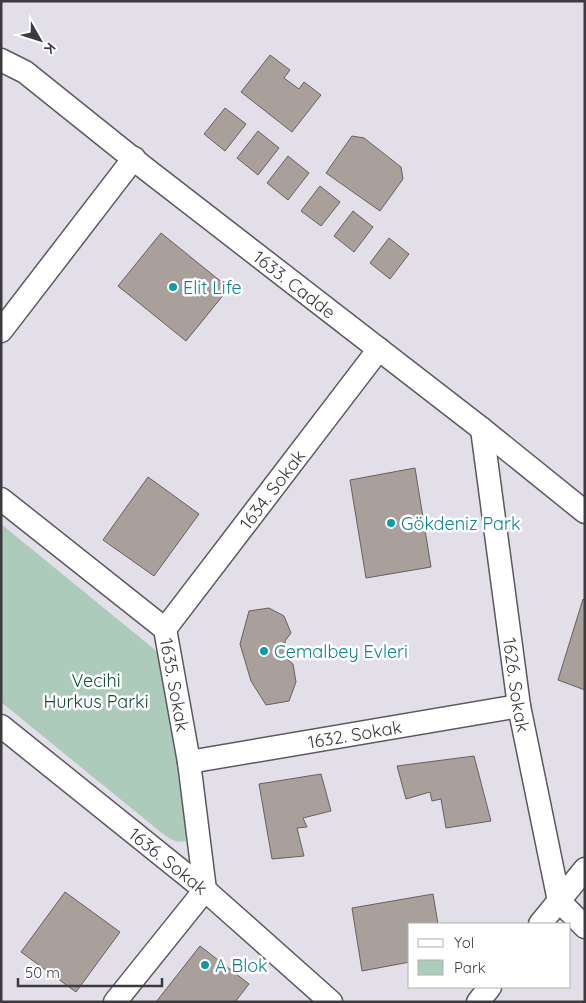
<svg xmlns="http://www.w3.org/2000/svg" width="586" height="1003" viewBox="0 0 586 1003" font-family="Quicksand,sans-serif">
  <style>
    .green { fill: #adcbba }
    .building { fill: #a99f9b; stroke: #69605c }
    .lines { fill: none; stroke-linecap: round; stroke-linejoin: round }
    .street-casing { stroke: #5b5860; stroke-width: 25 }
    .street { stroke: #fff; stroke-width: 22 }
    .culture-dot { fill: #0f9aa8; stroke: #fff; stroke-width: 2 }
    .labels { text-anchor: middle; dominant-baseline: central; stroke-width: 5; stroke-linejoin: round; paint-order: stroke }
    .street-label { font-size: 18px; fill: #3c3a3e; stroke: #fff }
    .culture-label { font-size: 18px; fill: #0d838f; stroke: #fff; text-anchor: start }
    .park-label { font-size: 18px; fill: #114c35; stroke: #fff }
  </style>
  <rect width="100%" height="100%" fill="#e2dfe9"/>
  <path class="green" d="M1,524L154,649L161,657L192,839C180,844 174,842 163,834L1,702Z"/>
  <g class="building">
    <path d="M270,55L290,70L284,78L299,89L304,82L321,95L292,132L241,92Z"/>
    <path d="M225,108L246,124L225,151L204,134Z"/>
    <path d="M258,131L279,148L258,175L237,158Z"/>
    <path d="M352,136L364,138L401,167L403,179L380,211L326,173Z"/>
    <path d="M288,156L309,173L288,200L267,183Z"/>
    <path d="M320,186L340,202L321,226L301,211Z"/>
    <path d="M353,211L373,227L354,252L334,236Z"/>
    <path d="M161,233L229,288L186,341L118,286Z"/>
    <path d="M389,238L409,254L390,279L370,263Z"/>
    <path d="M415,468L431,567L366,578L350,480Z"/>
    <path d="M148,477L199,514L154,576L103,540Z"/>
    <path d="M583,599L585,600V690L558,680Z"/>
    <path d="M269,608L284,616L291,633L285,641L286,658L293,664L296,682L289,701L266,705L251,681L240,644L249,611Z"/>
    <path d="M474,756L491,821L446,828L441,799L432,801L430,792L406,799L397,766Z"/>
    <path d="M321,774L331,811L303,818L307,827L297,828L304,856L272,859L259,784Z"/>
    <path d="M65,892L120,932L76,992L21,952Z"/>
    <path d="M433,894L438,924H410V962L362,971L352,908Z"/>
    <path d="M200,946L249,984L235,1002H156Z"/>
  </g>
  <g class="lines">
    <g class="street-casing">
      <g id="street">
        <path id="s1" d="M1,60L25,72L146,169L482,429L585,512"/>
        <path d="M1,331L134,158"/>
        <path id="s2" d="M482,429L519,706L559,901L585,927"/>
        <path id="s3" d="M1,499L165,629L189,762L205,890L115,1002"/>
        <path id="s4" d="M165,629L379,349"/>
        <path id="s5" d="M1,726L205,890L331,1002"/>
        <path id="s6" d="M189,762L519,706"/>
        <path d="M540,924L585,869"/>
        <path d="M478,1002L490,987"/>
      </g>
    </g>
    <use href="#street" class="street"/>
  </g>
  <g class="culture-dot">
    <circle cx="173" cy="287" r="5"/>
    <circle cx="391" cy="523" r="5"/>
    <circle cx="264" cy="651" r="5"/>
    <circle cx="205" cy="965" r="5"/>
  </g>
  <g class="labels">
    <g class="street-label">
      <text stroke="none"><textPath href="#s1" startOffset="370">1633. Cadde</textPath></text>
      <text stroke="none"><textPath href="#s4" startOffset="176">1634. Sokak</textPath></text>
      <text stroke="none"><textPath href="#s2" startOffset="258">1626. Sokak</textPath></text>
      <text stroke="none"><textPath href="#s3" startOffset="266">1635. Sokak</textPath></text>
      <text stroke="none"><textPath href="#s6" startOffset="168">1632. Sokak</textPath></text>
      <text stroke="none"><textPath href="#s5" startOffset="215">1636. Sokak</textPath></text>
    </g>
    <g class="culture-label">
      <text x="183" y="287">Elit Life</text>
      <text x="401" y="523">Gökdeniz Park</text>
      <text x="274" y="651">Cemalbey Evleri</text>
      <text x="215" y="965">A Blok</text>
    </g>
    <g class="park-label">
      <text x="96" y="680">Vecihi<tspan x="96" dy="21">Hurkus Parki</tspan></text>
    </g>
  </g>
  <rect width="586" height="1003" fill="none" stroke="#3c3a3e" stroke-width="5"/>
  <rect x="408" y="923" width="162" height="65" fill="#ffffff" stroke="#b1b0b2"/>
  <rect x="418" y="939" width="25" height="8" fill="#ffffff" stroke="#b1b0b2"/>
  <text x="454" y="948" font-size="15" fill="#3c3a3e">Yol</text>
  <rect x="418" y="960" width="25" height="15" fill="#adcbba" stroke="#b1b0b2"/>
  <text x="454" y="973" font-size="15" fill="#3c3a3e">Park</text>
  <g transform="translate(40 40) rotate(129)" stroke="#ffffff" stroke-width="4" paint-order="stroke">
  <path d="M0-4L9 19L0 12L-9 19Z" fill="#3c3a3e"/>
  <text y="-8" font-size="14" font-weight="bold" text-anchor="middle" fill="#3c3a3e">K</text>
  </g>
  <path d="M18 978v8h144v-8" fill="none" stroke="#3c3a3e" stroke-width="2.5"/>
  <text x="25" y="978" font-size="15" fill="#3c3a3e" stroke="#ffffff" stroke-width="4" paint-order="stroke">50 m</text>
</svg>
